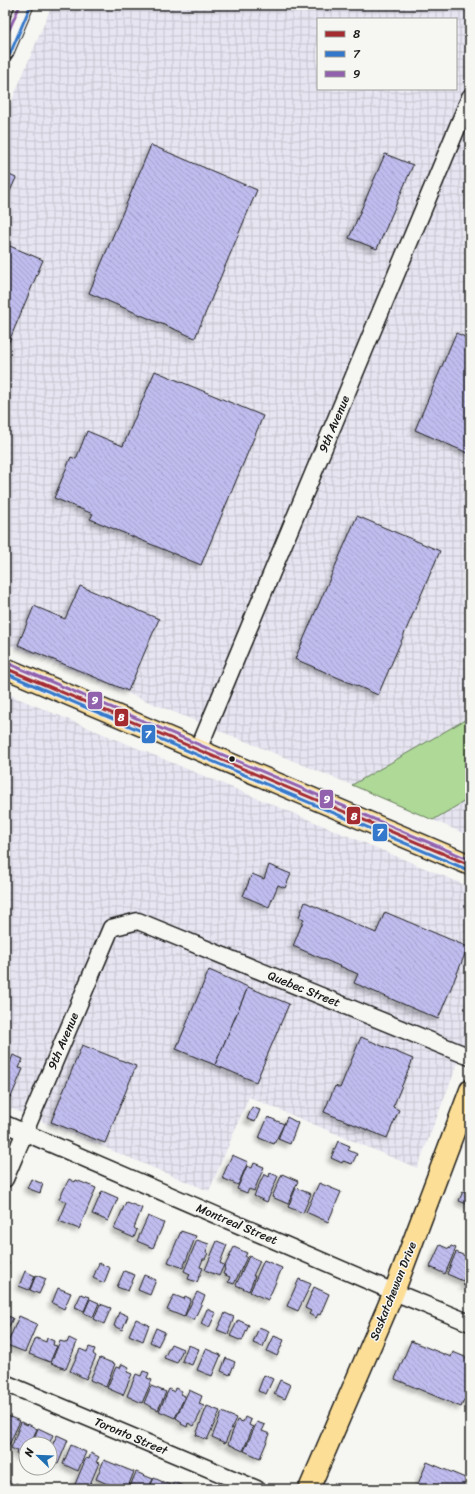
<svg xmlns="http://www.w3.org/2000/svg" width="475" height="1494" viewBox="0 0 475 1494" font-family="Sriracha,sans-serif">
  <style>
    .industrial { fill: url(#industrial-grid); fill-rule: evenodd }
    .green { fill: #aed997; stroke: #657a5a }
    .building { fill: url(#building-back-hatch); stroke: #1c1c1c; filter: url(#shadow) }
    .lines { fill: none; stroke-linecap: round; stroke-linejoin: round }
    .minor-casing { stroke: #1c1c1c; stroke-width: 19 }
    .major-casing { stroke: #1c1c1c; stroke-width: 23 }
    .minor { stroke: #f6f6f2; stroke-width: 16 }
    .major { stroke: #fcde96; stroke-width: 20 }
    .bus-1-casing { stroke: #f6f6f2; stroke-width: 6 }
    .bus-2-casing { stroke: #f6f6f2; stroke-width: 6 }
    .bus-3-casing { stroke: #f6f6f2; stroke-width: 6 }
    .bus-1 { stroke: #a42c31; stroke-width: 3 }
    .bus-2 { stroke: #3478cb; stroke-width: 3 }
    .bus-3 { stroke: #9161ad; stroke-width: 3 }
    .bus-dot { fill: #1c1c1c; stroke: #f6f6f2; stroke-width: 1.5 }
    .labels { text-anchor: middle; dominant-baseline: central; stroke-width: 3; stroke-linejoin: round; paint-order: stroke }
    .street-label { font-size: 12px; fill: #1c1c1c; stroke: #f6f6f2 }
    .line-badge { stroke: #f6f6f2; stroke-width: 1.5 }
    .badge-label { font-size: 11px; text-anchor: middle; font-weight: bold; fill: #fff }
  </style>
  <defs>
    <pattern id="industrial-grid" width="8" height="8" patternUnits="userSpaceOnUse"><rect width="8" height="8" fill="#e6e5f1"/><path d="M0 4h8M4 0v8" fill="none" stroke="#c5c4ce"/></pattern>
    <pattern id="building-back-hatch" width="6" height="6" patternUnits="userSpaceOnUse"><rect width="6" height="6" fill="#bfbcee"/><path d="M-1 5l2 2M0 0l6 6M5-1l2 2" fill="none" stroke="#a4a1cc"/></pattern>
    <filter id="shadow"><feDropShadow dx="-3.5" dy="3.5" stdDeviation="2" flood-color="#0004"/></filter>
  </defs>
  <rect width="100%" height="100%" fill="#f6f6f2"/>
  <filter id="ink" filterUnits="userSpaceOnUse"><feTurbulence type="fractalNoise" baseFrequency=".025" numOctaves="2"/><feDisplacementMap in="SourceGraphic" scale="8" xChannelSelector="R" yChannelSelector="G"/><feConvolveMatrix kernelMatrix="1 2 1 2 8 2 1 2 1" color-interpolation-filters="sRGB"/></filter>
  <g filter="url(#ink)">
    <g class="industrial">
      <path d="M52,5H470V717L352,785L5,643V117ZM318,19H456V89H318Z"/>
      <path d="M5,693L470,887V1032L417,1168L249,1097L209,1191L10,1108L5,1119Z"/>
      <path d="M470,798V836L433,820Z"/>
    </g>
    <path class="green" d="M470,717V798L433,820L352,785Z"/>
    <g class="building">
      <path d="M151,145L257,190L195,338L89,293Z"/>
      <path d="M385,154L413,165L377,249L349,238Z"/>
      <path d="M5,173L16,178L5,202Z"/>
      <path d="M5,244L43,260L5,351Z"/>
      <path d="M456,333L470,339V454L415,430Z"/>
      <path d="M155,371L263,416L201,565L90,519L93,514L54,498L71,457L76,459L87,431L123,446Z"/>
      <path d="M357,516L440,551L378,695L295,659Z"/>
      <path d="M80,586L159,619L128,691L18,645L34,606L65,619Z"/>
      <path d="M269,865L291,874L285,888L278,885L269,907L243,896L252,874L264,879Z"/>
      <path d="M305,902L376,933L385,912L468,947L438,1019L354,983L358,974L293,946L304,919L299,917Z"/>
      <path d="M209,970L248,987L215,1065L176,1049Z"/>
      <path d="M248,987L289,1004L256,1082L215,1065Z"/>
      <path d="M361,1037L413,1059L393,1107L399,1110L387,1138L324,1112L335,1086L340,1088Z"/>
      <path d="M82,1045L136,1066L105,1143L51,1122Z"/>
      <path d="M13,1055L23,1059L19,1068L23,1069L11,1097L5,1095V1063L9,1065L6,1073Z"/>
      <path d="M252,1107L260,1110L255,1122L247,1119Z"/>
      <path d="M268,1117L284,1124L274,1144L259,1138Z"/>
      <path d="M287,1117L298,1123L290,1144L278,1139Z"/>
      <path d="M338,1141L350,1146L348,1150L357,1154L352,1164L343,1161L342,1163L331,1158Z"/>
      <path d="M232,1155L248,1162L238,1185L222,1178Z"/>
      <path d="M254,1163L264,1167L254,1191L249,1189L247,1193L237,1189L247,1166L252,1168Z"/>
      <path d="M270,1173L278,1176L267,1202L254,1196L264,1174L269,1177Z"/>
      <path d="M282,1174L298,1181L288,1204L272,1197Z"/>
      <path d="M31,1179L43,1184L40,1193L27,1188Z"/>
      <path d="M69,1179L75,1182L76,1180L96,1188L79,1229L59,1221L67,1202L59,1199Z"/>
      <path d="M319,1183L341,1192L328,1222L306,1212Z"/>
      <path d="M296,1188L311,1194L303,1213L288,1207Z"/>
      <path d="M102,1191L118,1198L108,1221L92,1214Z"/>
      <path d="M463,1191L470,1194V1205L459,1201Z"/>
      <path d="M126,1202L142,1208L134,1228L137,1230L134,1238L114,1229Z"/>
      <path d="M148,1216L164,1223L153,1248L137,1241Z"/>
      <path d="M181,1231L196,1236L183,1268L168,1262Z"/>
      <path d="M197,1240L209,1244L206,1252L208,1253L205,1259H203L200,1267L203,1268L197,1282L188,1279L190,1274L184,1271Z"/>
      <path d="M217,1241L227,1245L220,1263L224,1265L219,1276L205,1270Z"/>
      <path d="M440,1245L449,1249L451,1246L456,1248L445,1274L430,1267Z"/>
      <path d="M234,1247L247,1253L245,1257H247L234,1284L228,1282L230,1277L223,1274L225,1269L224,1268Z"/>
      <path d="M456,1252L470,1258V1264L463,1281L447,1274Z"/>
      <path d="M249,1256L260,1261L253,1276H255L249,1291L236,1285Z"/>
      <path d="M264,1260L282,1268L268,1300L250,1292Z"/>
      <path d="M5,1261L9,1263L5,1271Z"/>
      <path d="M99,1263L110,1268L104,1283L93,1278Z"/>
      <path d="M470,1265V1288L463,1285Z"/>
      <path d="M25,1271L35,1276L29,1290L19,1286Z"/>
      <path d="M124,1271L135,1275L128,1291L117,1287Z"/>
      <path d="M36,1275L46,1279L39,1294L30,1290Z"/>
      <path d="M144,1275L156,1280L150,1295L138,1290Z"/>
      <path d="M299,1279L311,1284L298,1311L287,1306Z"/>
      <path d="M314,1287L329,1294L320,1315L318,1314L316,1318L309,1314L311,1311L305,1308Z"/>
      <path d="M58,1288L71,1293L64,1309L52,1303Z"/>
      <path d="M197,1292L205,1296L194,1320L185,1316Z"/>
      <path d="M81,1294L90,1297L84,1311L75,1307Z"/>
      <path d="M174,1295L184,1299L185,1296L191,1299L184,1317L167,1310Z"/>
      <path d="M90,1299L99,1303L93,1317L84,1313Z"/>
      <path d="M100,1304L111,1308L104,1324L94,1319Z"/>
      <path d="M207,1309L216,1313L209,1328L201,1324Z"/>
      <path d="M119,1312L128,1316L122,1330L114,1326Z"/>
      <path d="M225,1313L234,1317L228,1334L217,1330Z"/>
      <path d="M5,1315L13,1318L5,1336Z"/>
      <path d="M19,1316L37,1324L25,1352L7,1345Z"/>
      <path d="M136,1319L149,1325L143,1341L129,1335Z"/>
      <path d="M238,1320L249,1325L242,1341L230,1336Z"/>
      <path d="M259,1327L269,1331L263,1347L253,1343Z"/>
      <path d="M156,1328L165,1332L158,1346L150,1342Z"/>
      <path d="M274,1336L284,1340L277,1356L267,1351Z"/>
      <path d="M36,1338L46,1342L47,1338L54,1341L53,1345L57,1346L50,1362L29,1354Z"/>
      <path d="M69,1338L77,1342L66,1369L51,1363L60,1341L67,1343Z"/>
      <path d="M411,1341L451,1357L453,1352L470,1359V1402L464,1400L461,1407L395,1379Z"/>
      <path d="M171,1344L183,1349L177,1363L164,1358Z"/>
      <path d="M188,1345L199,1349L192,1365L182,1361Z"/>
      <path d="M89,1347L95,1349L93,1354L96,1356L86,1379L70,1371L80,1349L87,1352Z"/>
      <path d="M206,1349L221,1355L212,1376L197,1370Z"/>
      <path d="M100,1358L115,1364L106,1387L90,1380Z"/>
      <path d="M226,1358L235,1362L230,1375L221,1371Z"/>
      <path d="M122,1364L129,1367L127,1372L132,1374L123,1395L107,1388L116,1367L120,1368Z"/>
      <path d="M143,1371L149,1373L147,1378L152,1380L142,1403L127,1396L136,1374L141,1376Z"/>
      <path d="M264,1375L273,1379L266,1394L258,1391Z"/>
      <path d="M280,1380L291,1385L285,1399L274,1394Z"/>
      <path d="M151,1386L166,1392L158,1410L144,1403Z"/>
      <path d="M175,1388L182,1391L180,1394L185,1396L175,1418L159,1411L169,1389L174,1392Z"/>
      <path d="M189,1390L202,1396L199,1404L204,1406L194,1426L188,1423L187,1427L181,1424L182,1422L176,1418Z"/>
      <path d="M207,1406L220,1411L207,1440L196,1435Z"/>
      <path d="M222,1412L236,1418L225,1443L212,1437Z"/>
      <path d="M5,1415L20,1421L8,1447L5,1446Z"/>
      <path d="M245,1417L251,1420L249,1425L253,1427L243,1451L228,1444L237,1420L243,1422Z"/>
      <path d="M21,1422L27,1425L28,1424L37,1429L30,1444H26V1454L22,1453L21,1456L16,1454L17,1451L11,1448Z"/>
      <path d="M257,1422L265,1425L262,1431L270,1434L260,1458L244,1451Z"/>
      <path d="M38,1428L53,1435L49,1444H32Z"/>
      <path d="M57,1435L68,1440L58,1464L50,1460V1450Z"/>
      <path d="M71,1445L86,1452L78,1471L63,1464Z"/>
      <path d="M91,1453L99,1457L96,1462L99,1463L88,1489H73L86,1458L89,1459Z"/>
      <path d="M104,1460L134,1472L127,1489H119L96,1479Z"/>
      <path d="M427,1462L470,1480V1489H416Z"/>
      <path d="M136,1472L153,1479L148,1489H129Z"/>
      <path d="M154,1478L170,1485L168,1489H149Z"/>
      <path d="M5,1479L9,1481L6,1489H5Z"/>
      <path d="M174,1482L187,1488L186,1489H170Z"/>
      <path d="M16,1483L26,1488L25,1489H13Z"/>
    </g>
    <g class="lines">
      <g class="minor-casing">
        <g id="minor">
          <path d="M5,52L25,5"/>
          <path d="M198,750L470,97"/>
          <path d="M5,1124L394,1292L470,1323"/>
          <path d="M5,1179L111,928L138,921L470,1057"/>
          <path d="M5,1383L257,1489"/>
        </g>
      </g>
      <g class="major-casing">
        <g id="major">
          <path d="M5,668L470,865"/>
          <path d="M309,1489L394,1292L470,1090"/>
        </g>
      </g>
      <use href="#minor" class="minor"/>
      <use href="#major" class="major"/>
      <g class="bus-1-casing">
        <path id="bus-1" d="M5,668L470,865"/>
      </g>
      <g class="bus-2-casing">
        <g id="bus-2">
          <path d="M10,54L30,7"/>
          <path d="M5,673L468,870"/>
        </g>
      </g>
      <g class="bus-3-casing">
        <g id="bus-3">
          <path d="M5,39L20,5"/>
          <path d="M7,663L470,860"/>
        </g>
      </g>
      <use href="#bus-1" class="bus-1"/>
      <use href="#bus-2" class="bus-2"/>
      <use href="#bus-3" class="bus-3"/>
    </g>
  </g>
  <circle class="bus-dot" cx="232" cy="759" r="3.5"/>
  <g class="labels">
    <g class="street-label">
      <text transform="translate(334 424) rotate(-67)">9th Avenue</text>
      <text transform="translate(304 989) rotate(22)">Quebec Street</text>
      <text transform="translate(63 1041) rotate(-67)">9th Avenue</text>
      <text transform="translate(237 1224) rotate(23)">Montreal Street</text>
      <text transform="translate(393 1291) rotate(-68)">Saskatchewan Drive</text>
      <text transform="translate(131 1436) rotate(23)">Toronto Street</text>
    </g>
  </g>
  <g class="line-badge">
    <rect x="87" y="691" width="16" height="19" rx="4" fill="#9161ad"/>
    <rect x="114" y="708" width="15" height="19" rx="4" fill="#a42c31"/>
    <rect x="141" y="724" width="15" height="20" rx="4" fill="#3478cb"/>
    <rect x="319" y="789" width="15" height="20" rx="4" fill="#9161ad"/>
    <rect x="346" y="806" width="15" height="19" rx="4" fill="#a42c31"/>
    <rect x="372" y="823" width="16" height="19" rx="4" fill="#3478cb"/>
  </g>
  <g class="badge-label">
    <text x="95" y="704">9</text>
    <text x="121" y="721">8</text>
    <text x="148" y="738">7</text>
    <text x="327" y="803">9</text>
    <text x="354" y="820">8</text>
    <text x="380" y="836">7</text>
  </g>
  <rect width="475" height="1494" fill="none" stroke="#f6f6f2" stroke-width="20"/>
  <rect x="10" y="10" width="455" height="1474" fill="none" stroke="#1c1c1c" stroke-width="1.5" filter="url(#ink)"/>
  <rect x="317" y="18" width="140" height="72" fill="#f6f6f2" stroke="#9f9f9c"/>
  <rect x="325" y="31" width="20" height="6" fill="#a42c31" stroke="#9f9f9c"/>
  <text x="353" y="38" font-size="12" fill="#1c1c1c">8</text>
  <rect x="325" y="51" width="20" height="6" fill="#3478cb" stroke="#9f9f9c"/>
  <text x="353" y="58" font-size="12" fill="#1c1c1c">7</text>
  <rect x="325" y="71" width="20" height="6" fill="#9161ad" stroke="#9f9f9c"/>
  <text x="353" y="78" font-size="12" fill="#1c1c1c">9</text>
  <g transform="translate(38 1456) rotate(293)"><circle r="19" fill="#f6f6f2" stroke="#9f9f9c"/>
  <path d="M0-3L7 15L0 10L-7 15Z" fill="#1f6fb2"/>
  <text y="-6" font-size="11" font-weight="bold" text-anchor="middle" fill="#1c1c1c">N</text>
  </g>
</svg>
